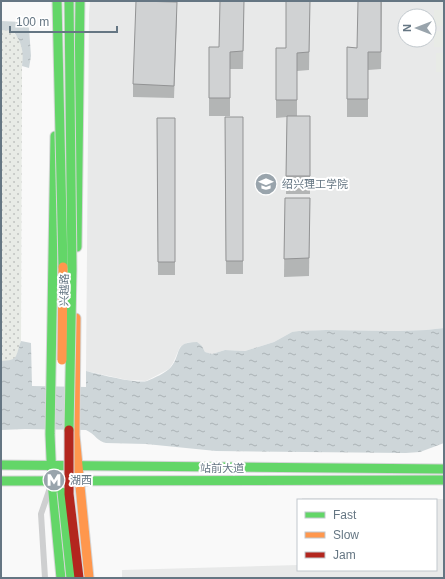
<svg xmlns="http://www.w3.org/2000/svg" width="445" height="579" viewBox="0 0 445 579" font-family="Arial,'Noto Sans SC',sans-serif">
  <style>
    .built { fill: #e8e9e9; fill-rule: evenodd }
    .grass { fill: url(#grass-dots) }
    .green { fill: #e8ebe6 }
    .water { fill: url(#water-ripples) }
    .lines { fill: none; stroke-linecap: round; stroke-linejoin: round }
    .fast-casing { stroke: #d5d6d7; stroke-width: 11 }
    .slow-casing { stroke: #d5d6d7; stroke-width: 11 }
    .street { stroke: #cecfd0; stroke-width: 6 }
    .fast { stroke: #63d668; stroke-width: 9 }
    .slow { stroke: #ff974d; stroke-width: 9 }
    .fast-bridge-casing { stroke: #d5d6d6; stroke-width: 11; stroke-linecap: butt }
    .slow-bridge-casing { stroke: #d5d6d6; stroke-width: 11; stroke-linecap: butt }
    .jam-bridge-casing { stroke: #d5d6d6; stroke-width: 11; stroke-linecap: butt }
    .fast-bridge { stroke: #63d668; stroke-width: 9 }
    .slow-bridge { stroke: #ff974d; stroke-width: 9 }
    .jam-bridge { stroke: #b3261e; stroke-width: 9 }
    .wall { fill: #b3b5b5 }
    .building { fill: #d0d2d3; stroke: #929394 }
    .labels { text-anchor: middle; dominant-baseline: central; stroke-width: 4; stroke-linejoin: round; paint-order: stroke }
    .poi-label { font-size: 11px; fill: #657683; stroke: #fff; text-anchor: start }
    .street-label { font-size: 11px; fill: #657683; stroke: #fff }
  </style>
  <defs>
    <pattern id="grass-dots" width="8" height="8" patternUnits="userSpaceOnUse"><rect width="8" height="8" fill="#e8ebe6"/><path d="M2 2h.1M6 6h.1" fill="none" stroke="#c0c3c0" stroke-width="1.8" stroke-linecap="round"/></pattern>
    <pattern id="water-ripples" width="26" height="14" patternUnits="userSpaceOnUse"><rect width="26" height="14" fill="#ced6d9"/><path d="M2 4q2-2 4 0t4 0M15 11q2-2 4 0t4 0" fill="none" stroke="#abb2b5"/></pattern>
  </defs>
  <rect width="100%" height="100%" fill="#f9f9f9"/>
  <g class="built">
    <path d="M90,1H444V328L426,330L397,331L326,330L292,332L274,342L245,351L225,350L212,354L205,352L202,346L190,342L187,343L180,347L173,363L169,369L146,381L127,380L86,371L89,14ZM405,16H429V40H405Z"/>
    <path d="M302,498L444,499V578H122V570L298,565V570H436V500H302Z"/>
  </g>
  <path class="grass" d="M1,30C22,29 25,50 22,66L21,341C16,357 19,360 1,362Z"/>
  <g class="green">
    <rect x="434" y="10" width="10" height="16"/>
    <rect x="434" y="31" width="10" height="16"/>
    <rect x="436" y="53" width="8" height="19"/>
  </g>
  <g class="water">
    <path d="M1,21L22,22L29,28L31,56L29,68L22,66C24,52 22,42 13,31L1,30Z"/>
    <path d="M444,328V443L420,452L406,453L216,451L146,444L106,443C98,442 95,434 86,430L25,429L1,430V361C19,360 15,357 21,341L31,343L32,386L86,387V371C98,374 137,384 147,381C154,378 166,373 171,367C182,354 173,342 197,342L202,346L205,352L212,354L225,350L245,351L274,342L292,332L299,331L326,330L397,331L426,330Z"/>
  </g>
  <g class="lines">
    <g class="fast-casing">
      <g id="fast">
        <path d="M55,136L50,434L52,482L61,578"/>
        <path d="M77,247L80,1"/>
        <path d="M1,465L444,469"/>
        <path d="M1,481L444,480"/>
      </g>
    </g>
    <g class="slow-casing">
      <path id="slow" d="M76,318L75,435L89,578"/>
    </g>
    <path class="street" d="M45,578L41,514L51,485"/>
    <use href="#fast" class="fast"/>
    <use href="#slow" class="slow"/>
    <g class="fast-bridge-casing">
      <g id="fast-bridge">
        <path d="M57,1L63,267"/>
        <path d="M69,1L72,269L69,430"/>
        <path d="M62,492L71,578"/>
      </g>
    </g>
    <g class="slow-bridge-casing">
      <path id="slow-bridge" d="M62,360L63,267"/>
    </g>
    <g class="jam-bridge-casing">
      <path id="jam-bridge" d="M69,430V494L79,578"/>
    </g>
    <use href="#fast-bridge" class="fast-bridge"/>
    <use href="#slow-bridge" class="slow-bridge"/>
    <use href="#jam-bridge" class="jam-bridge"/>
  </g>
  <g class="wall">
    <path d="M244,1L243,69H230V116H209V47H219Z"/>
    <path d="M310,1L309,70L297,71V116H310V194H286L287,117L276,118V48H286Z"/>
    <path d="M382,1L381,69L368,70V117H347V47L357,48Z"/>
    <path d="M177,14L174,98L133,97V84Z"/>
    <path d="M225,117H243V274H226Z"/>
    <path d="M157,118H175V275H158Z"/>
    <path d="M285,198H310L309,276L284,277Z"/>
  </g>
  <g class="building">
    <path d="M136,1L177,2L174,86L133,84Z"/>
    <path d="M220,1H244L243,51L230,52V98H209V47H219Z"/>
    <path d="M286,1H310L309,52L297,53V100H276V48H286Z"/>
    <path d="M358,1H381V52H368V99H347V47L357,48Z"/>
    <path d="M287,116H310V176H286Z"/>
    <path d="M225,117H243V261H226Z"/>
    <path d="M157,118H175V262H158Z"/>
    <path d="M285,198H310L309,258L284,259Z"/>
  </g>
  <defs>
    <g id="university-disc" transform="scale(1.15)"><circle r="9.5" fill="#99a4ac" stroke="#fff"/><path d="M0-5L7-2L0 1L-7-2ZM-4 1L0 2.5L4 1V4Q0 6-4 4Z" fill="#fff"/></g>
    <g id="metro-disc" transform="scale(1.15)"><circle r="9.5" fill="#99a4ac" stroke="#fff"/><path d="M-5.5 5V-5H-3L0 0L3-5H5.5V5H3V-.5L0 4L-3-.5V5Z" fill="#fff"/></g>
  </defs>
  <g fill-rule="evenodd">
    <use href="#university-disc" x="266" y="184"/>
    <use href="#metro-disc" x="54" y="480"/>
  </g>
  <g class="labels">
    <g class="poi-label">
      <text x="282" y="184">绍兴理工学院</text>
      <text x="70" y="480">湖西</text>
    </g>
    <g class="street-label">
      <text transform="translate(64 290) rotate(-89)">兴越路</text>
      <text x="222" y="468">站前大道</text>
    </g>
  </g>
  <rect width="445" height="579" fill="none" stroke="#657683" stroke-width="4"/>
  <rect x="297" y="499" width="140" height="72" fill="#ffffff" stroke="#c1c8cd"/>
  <rect x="305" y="512" width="20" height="6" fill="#63d668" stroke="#c1c8cd"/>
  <text x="333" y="519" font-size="12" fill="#657683">Fast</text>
  <rect x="305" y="532" width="20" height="6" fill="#ff974d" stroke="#c1c8cd"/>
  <text x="333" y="539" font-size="12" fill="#657683">Slow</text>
  <rect x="305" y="552" width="20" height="6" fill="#b3261e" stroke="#c1c8cd"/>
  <text x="333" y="559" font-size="12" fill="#657683">Jam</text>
  <g transform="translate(417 28) rotate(270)"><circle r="19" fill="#ffffff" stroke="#c1c8cd"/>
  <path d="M0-3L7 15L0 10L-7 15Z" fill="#99a4ac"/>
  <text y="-6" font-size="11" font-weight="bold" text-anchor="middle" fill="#657683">N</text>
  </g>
  <path d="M10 26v6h107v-6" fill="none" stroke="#657683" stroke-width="2"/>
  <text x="16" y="26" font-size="12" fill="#657683" stroke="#ffffff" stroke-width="3" paint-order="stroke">100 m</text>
</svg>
